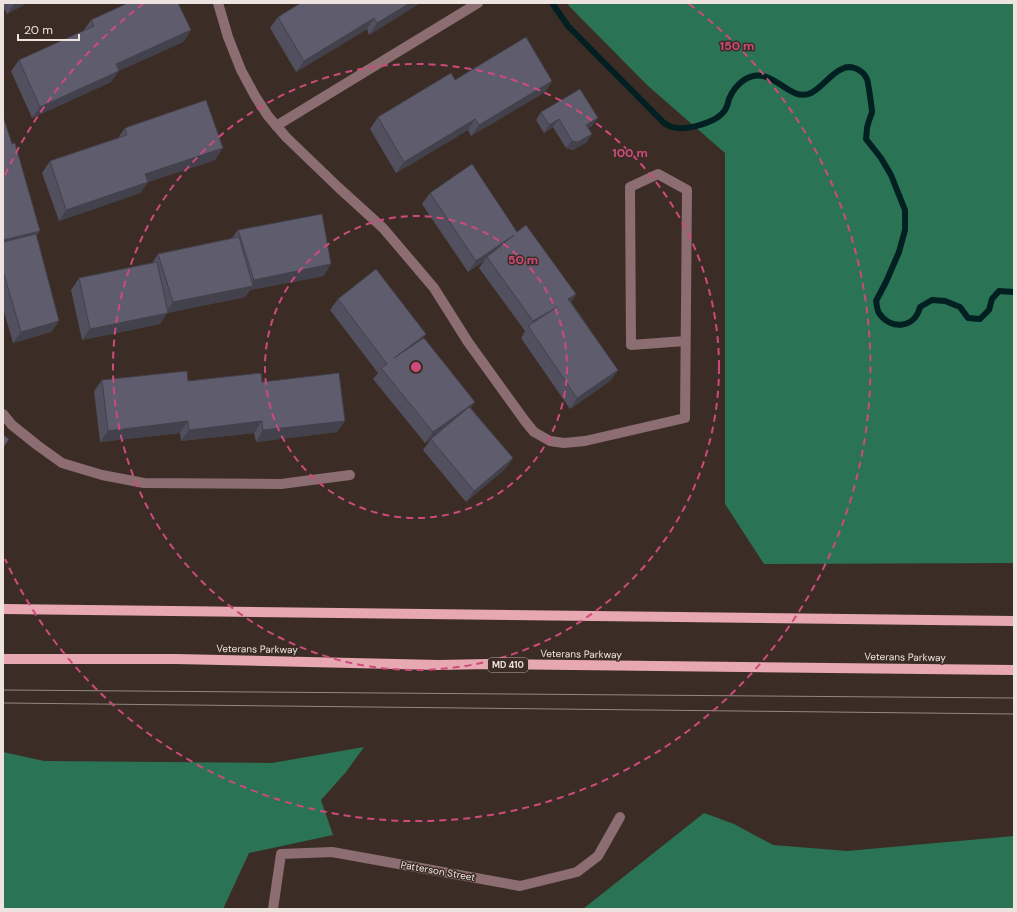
<svg xmlns="http://www.w3.org/2000/svg" width="1017" height="912" viewBox="0 0 1017 912" font-family="'DM Sans',sans-serif">
  <style>
    .forest { fill: #2a7354 }
    .lines { fill: none; stroke-linecap: round; stroke-linejoin: round }
    .stream { stroke: #021f22; stroke-width: 6 }
    .minor { stroke: #8c6d71; stroke-width: 10 }
    .major { stroke: #e7a8b2; stroke-width: 10 }
    .tram { stroke: #948881; stroke-width: 1 }
    .wall { fill: #52505e }
    .shaded-wall { fill: #42414c }
    .building { fill: #5f5d6d; stroke: #42414c }
    .ring { fill: none; stroke: #cd4b7c; stroke-width: 2; stroke-dasharray: 7 5 }
    .labels { text-anchor: middle; dominant-baseline: central; stroke-width: 3; stroke-linejoin: round; paint-order: stroke }
    .shield { fill: #3b2d25; stroke: #b8ada7; stroke-width: 1 }
    .shield-label { font-size: 9px; font-weight: bold; fill: #eee4df }
    .street-label { font-size: 10px; fill: #eee4df; stroke: #3b2d25 }
    .centre { fill: #cd4b7c; stroke: #3b2d25; stroke-width: 2 }
    .ring-label { font-size: 12px; text-anchor: middle; font-weight: bold; fill: #cd4b7c; stroke: #3b2d25; stroke-width: 3; stroke-linejoin: round; paint-order: stroke }
  </style>
  <rect width="100%" height="100%" fill="#3b2d25"/>
  <g class="forest">
    <path d="M568,3H1014V563L764,564L725,504V153L647,85L569,6Z"/>
    <path d="M364,747L346,772L321,800L333,835L249,853L223,909H3V752L44,761L272,763Z"/>
    <path d="M704,813L734,824L773,845L847,851L1014,836V909H583Z"/>
  </g>
  <g class="lines">
    <path class="stream" d="M552,3L568,26L664,123C666,124 669,126 672,127C685,131 717,123 725,110C727,107 728,103 729,99C732,92 738,84 744,80C772,62 788,104 811,93C823,87 830,74 842,69C851,64 863,70 867,79C868,81 872,109 872,112C871,116 869,120 868,124C866,129 867,134 866,139L881,158L891,175L905,210V230L899,252L886,282L876,301C877,305 877,310 879,313C891,331 915,328 920,307L932,300L945,301L960,307L968,318L980,319L989,310L992,299L999,291L1014,292"/>
    <g class="minor">
      <path d="M218,3L228,37L241,70L255,96L268,116L286,137L339,188L383,228L434,288L468,342L525,421L534,432L550,441L564,443L585,441L685,418L687,190L658,174L630,187L631,345L685,341"/>
      <path d="M276,126L478,3"/>
      <path d="M3,414L12,425L37,445L62,463L102,475L144,483L281,484L350,475"/>
      <path d="M273,909L281,854L332,852L520,886L577,872L598,856L620,817"/>
    </g>
    <g class="major">
      <path d="M3,609L1014,621"/>
      <path d="M3,659H176L439,665L487,664L1014,670"/>
    </g>
    <g class="tram">
      <path d="M3,690L1014,698"/>
      <path d="M3,703L1014,714"/>
    </g>
  </g>
  <g class="wall">
    <path d="M3,3H27L7,14L3,7Z"/>
    <path d="M301,3H420L369,35L367,29L296,72L270,28L278,17Z"/>
    <path d="M91,20L191,30L183,42L118,71L111,82L32,118L11,71L19,60L83,31Z"/>
    <path d="M455,80L552,81L545,92L471,136L468,130L396,173L370,129L378,117Z"/>
    <path d="M541,112L592,126L588,128L587,142L573,150L566,148L553,127L544,133L536,120Z"/>
    <path d="M3,116L37,236L59,321L51,332L13,343L3,308Z"/>
    <path d="M125,128L215,160L148,182L140,193L59,221L42,173L50,161L118,138Z"/>
    <path d="M430,193L517,232L576,294L571,302L618,370L610,381L570,409L521,338L525,331L479,268L484,261L468,272L422,204Z"/>
    <path d="M238,230L324,276L250,290L245,297L167,313L160,324L82,340L71,290L79,278L152,263L158,254L232,238Z"/>
    <path d="M338,299L426,334L422,339L471,408L513,458L505,469L466,502L423,450L431,439L425,443L373,379L378,373L330,310Z"/>
    <path d="M102,380L262,382L345,421L337,432L256,442L254,433L181,441L180,433L100,442L94,391Z"/>
  </g>
  <g class="shaded-wall">
    <path d="M15,3H27L7,14Z"/>
    <path d="M410,3H420L369,35L377,23Z"/>
    <path d="M374,18L367,29L296,72L304,61Z"/>
    <path d="M191,30L183,42L108,76L116,64Z"/>
    <path d="M119,71L111,82L32,118L40,107Z"/>
    <path d="M552,81L545,92L471,136L479,125Z"/>
    <path d="M598,118L592,126L581,133L586,125Z"/>
    <path d="M475,119L468,130L396,173L404,162Z"/>
    <path d="M559,119L553,127L544,133L549,125Z"/>
    <path d="M592,134L587,142L573,150L566,148L572,141Z"/>
    <path d="M223,148L215,160L148,182L140,193L59,221L66,210L145,174Z"/>
    <path d="M40,231L33,242L3,249V240Z"/>
    <path d="M514,235L487,257L484,261L468,272L476,261Z"/>
    <path d="M331,264L324,276L250,290L245,297L167,313L160,324L82,340L90,329L165,313L173,302L249,286L254,280Z"/>
    <path d="M576,294L569,305L568,299Z"/>
    <path d="M557,307L529,327L533,321Z"/>
    <path d="M59,321L51,332L13,343L21,332Z"/>
    <path d="M426,334L418,345L394,358Z"/>
    <path d="M618,370L610,381L570,409L577,398Z"/>
    <path d="M475,402L467,413L425,443L433,432Z"/>
    <path d="M188,421L180,433L100,442L108,431Z"/>
    <path d="M262,421L254,433L181,441L189,430Z"/>
    <path d="M345,421L337,432L256,442L263,430Z"/>
    <path d="M513,458L505,469L466,502L474,491Z"/>
  </g>
  <g class="building">
    <path d="M128,3H178L191,30L116,64L119,71L40,107L19,60L94,26L91,20Z"/>
    <path d="M301,3H410L377,23L374,18L304,61L278,17Z"/>
    <path d="M526,37L552,81L479,125L475,119L404,162L378,117L451,73L455,80Z"/>
    <path d="M580,89L598,118L586,125L592,134L578,142L572,141L559,119L549,125L541,112Z"/>
    <path d="M206,100L223,148L145,174L148,182L66,210L50,161L127,135L125,128Z"/>
    <path d="M3,116L12,144L15,143L40,231L3,240Z"/>
    <path d="M472,164L517,232L526,225L576,294L568,299L618,370L577,398L528,326L557,307L533,321L487,257L514,235L476,261L430,193Z"/>
    <path d="M322,214L331,264L254,280L238,230Z"/>
    <path d="M36,234L59,321L21,332L3,271V242Z"/>
    <path d="M239,237L253,286L173,302L158,254Z"/>
    <path d="M157,262L168,313L90,329L79,278Z"/>
    <path d="M376,269L426,334L394,358L424,338L475,402L433,432L381,368L387,364L338,299Z"/>
    <path d="M187,371L188,381L261,373L262,382L339,373L345,421L263,430L262,421L189,430L188,421L108,431L102,380Z"/>
    <path d="M469,407L513,458L474,491L431,439Z"/>
    <path d="M3,435L9,439L3,448Z"/>
  </g>
  <g class="ring">
    <circle cx="416" cy="367" r="151"/>
    <circle cx="416" cy="367" r="303"/>
    <path d="M5 175A454 454 0 0 1 143 4M689 4A454 454 0 1 1 5 559"/>
  </g>
  <g class="labels">
    <rect class="shield" x="488" y="658" width="40" height="14" rx="3"/>
    <g class="shield-label">
      <text x="508" y="665">MD 410</text>
    </g>
    <g class="street-label">
      <text transform="translate(257 649) rotate(1)">Veterans Parkway</text>
      <text transform="translate(581 654) rotate(1)">Veterans Parkway</text>
      <text transform="translate(905 657) rotate(1)">Veterans Parkway</text>
      <text transform="translate(438 871) rotate(10)">Patterson Street</text>
    </g>
  </g>
  <circle cx="416" cy="367" r="6" class="centre"/>
  <g class="ring-label">
    <text x="737" y="50">150 m</text>
    <text x="630" y="157">100 m</text>
    <text x="523" y="264">50 m</text>
  </g>
  <rect width="1017" height="912" fill="none" stroke="#eee4df" stroke-width="8"/>
  <path d="M18 34v6h61v-6" fill="none" stroke="#eee4df" stroke-width="2"/>
  <text x="24" y="34" font-size="12" fill="#eee4df" stroke="#3b2d25" stroke-width="3" paint-order="stroke">20 m</text>
</svg>
